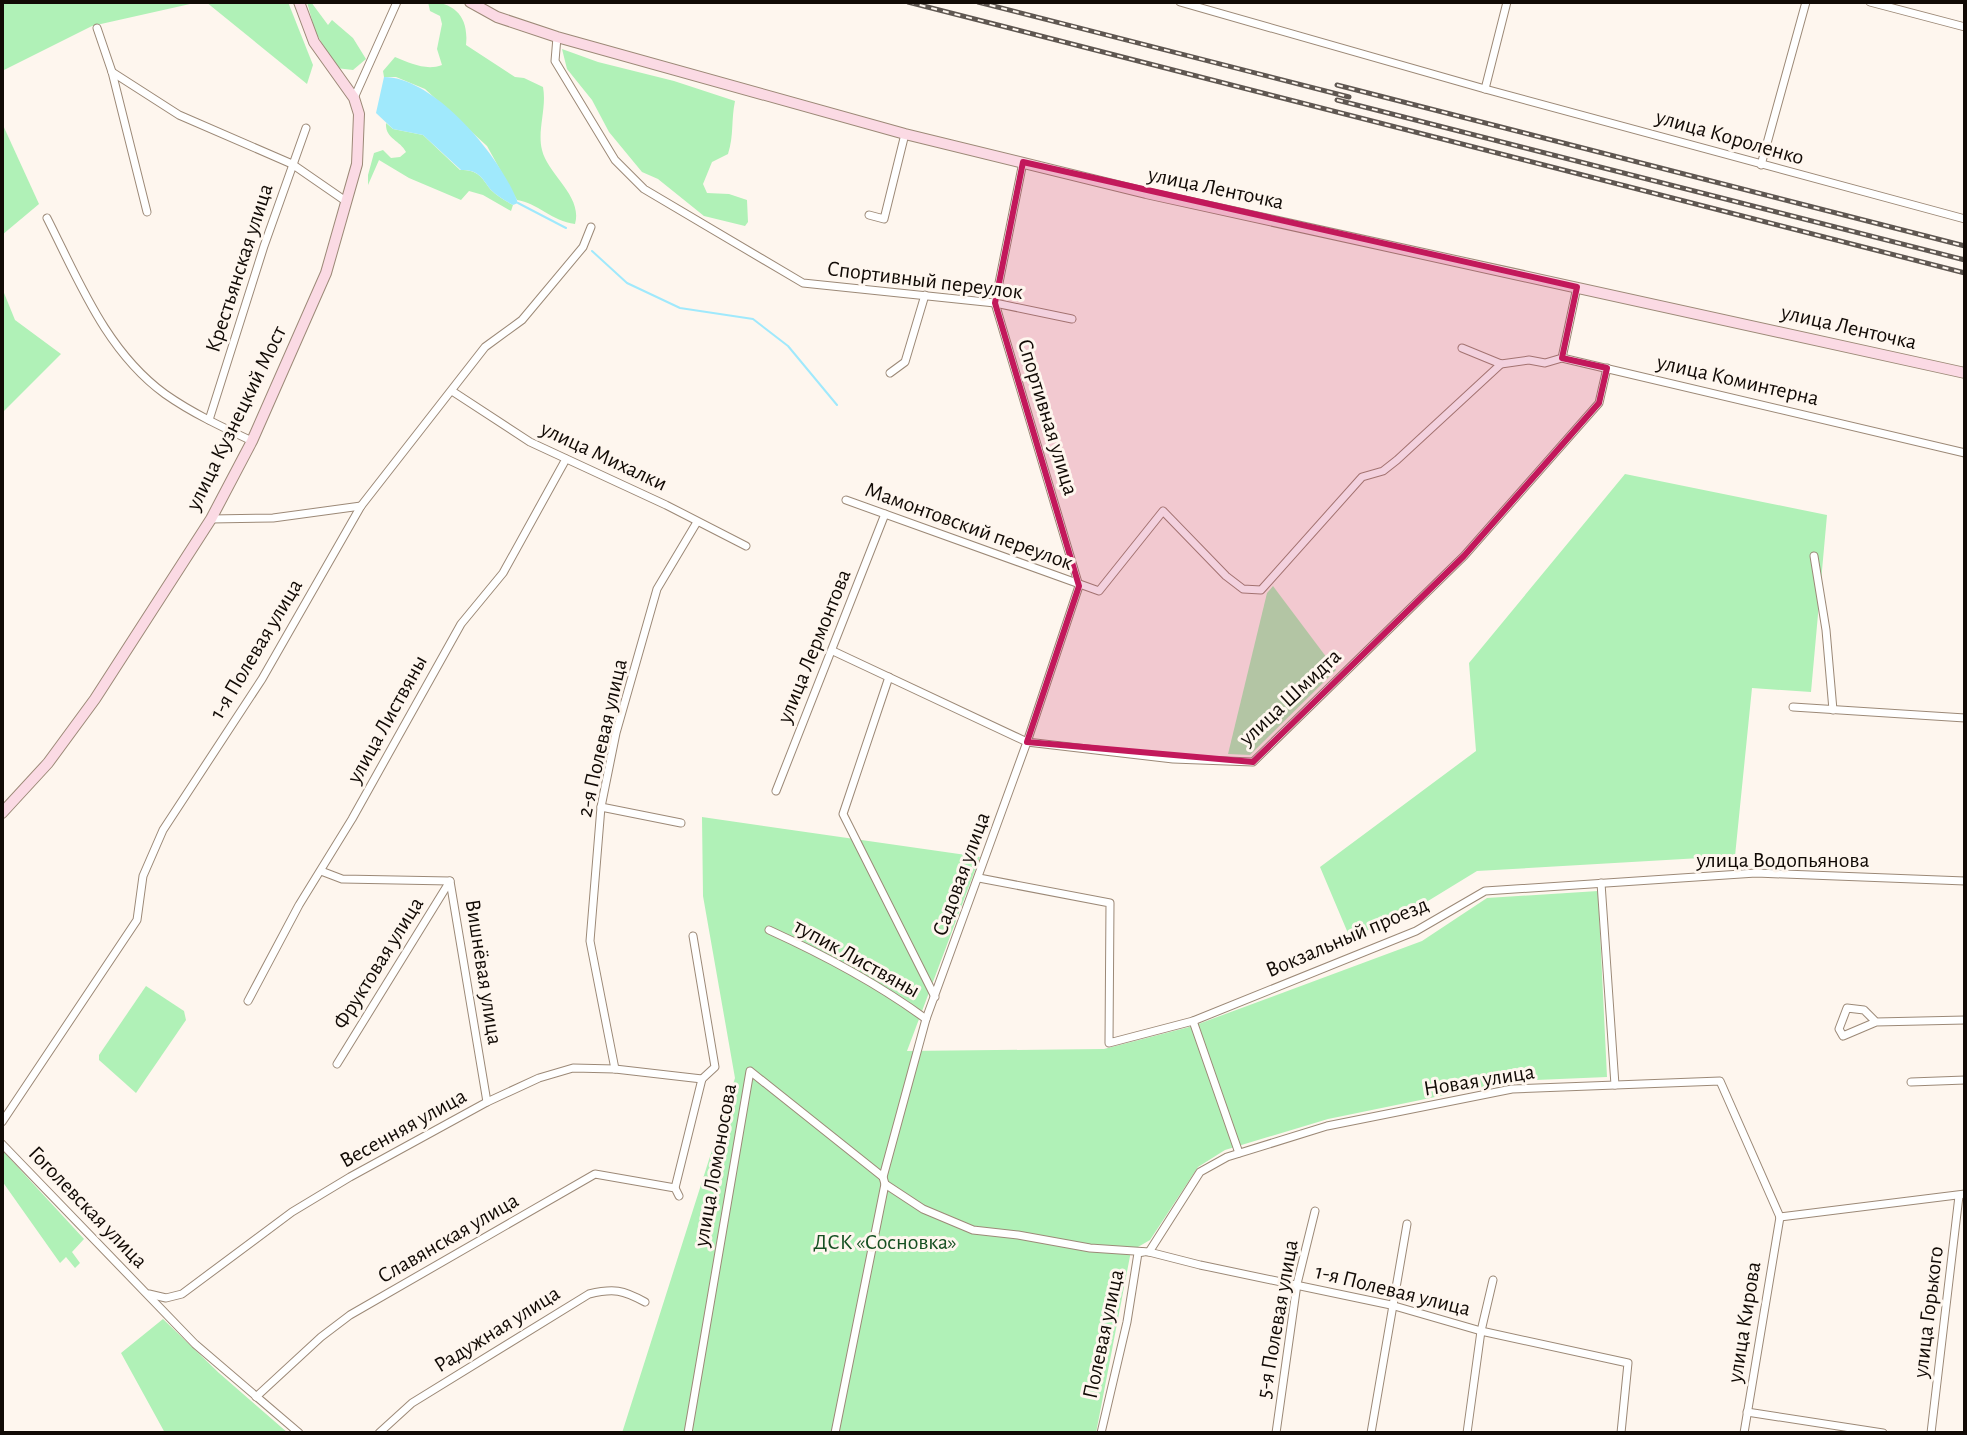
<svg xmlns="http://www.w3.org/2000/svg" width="1967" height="1435" viewBox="0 0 1967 1435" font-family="'Alegreya Sans',sans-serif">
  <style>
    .green { fill: #b0f1b7 }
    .water { fill: #a0e9fc }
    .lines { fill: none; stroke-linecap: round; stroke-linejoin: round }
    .stream { stroke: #a0e9fc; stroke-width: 2 }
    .street-casing { stroke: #9c8977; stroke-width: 9 }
    .secondary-casing { stroke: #9c8977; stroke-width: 12 }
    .street { stroke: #fff; stroke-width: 7 }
    .secondary { stroke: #fbdae4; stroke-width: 10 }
    .rail-casing { stroke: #5f5751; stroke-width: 5 }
    .rail { stroke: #fef6ee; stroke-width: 2; stroke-dasharray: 6; stroke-linecap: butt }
    .marked { fill: #c2185b; fill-opacity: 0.2; stroke: #c2185b; stroke-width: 6; stroke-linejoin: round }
    .labels { text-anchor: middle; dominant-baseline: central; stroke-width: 6; stroke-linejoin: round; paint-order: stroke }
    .street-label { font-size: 22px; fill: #110a05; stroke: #fef6ee }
    .park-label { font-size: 22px; fill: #154f21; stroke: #fef6ee }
  </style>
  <rect width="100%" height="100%" fill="#fef6ee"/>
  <g class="green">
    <path d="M2,2H199L92,26L2,71Z"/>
    <path d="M206,2H288L313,65L307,84Z"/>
    <path d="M307,2H311L328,25L332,20L353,38L366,59L353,70L336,68L315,31Z"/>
    <path d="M428,2C455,2 469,17 466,45L515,77L524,78L543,87C547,108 537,130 542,150C548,175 583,196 575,224C552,221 537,203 517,200L487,146L425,89L396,77H384L383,71L395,57C410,63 426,71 442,65L437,49L442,24L440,16L430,11Z"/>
    <path d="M562,49L598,62L674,81L735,101C731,120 734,135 728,154L712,162L703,184L707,193L729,194L747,200L748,222L745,226L704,216L658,179L642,172L609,132L592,100L567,69Z"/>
    <path d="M2,123L39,204L2,235Z"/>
    <path d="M386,123L393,129L423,135L460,170C479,170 481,177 491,190C497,196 506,201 513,205L511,211L483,195L469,191L461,200L409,178L379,160L368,185V175L374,153L383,150L391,158L400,157L406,152C400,140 385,139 386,123Z"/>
    <path d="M2,288L15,320L61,354L2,413Z"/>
    <path d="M1625,474L1827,515L1811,692L1752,688L1735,856L1477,871L1410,912L1350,938L1320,867L1476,751L1469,663Z"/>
    <path d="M1273,586L1336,670L1250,755L1228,754L1267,593Z"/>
    <path d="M702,817L980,857L907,1051L1104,1049L1193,1026L1422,941L1487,898L1598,891L1607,1077L1513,1081L1328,1119L1225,1150L1198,1167L1150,1240L1131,1251L1096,1433H622L735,1078L703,896Z"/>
    <path d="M146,986L184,1011L186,1020L136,1093L99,1060V1055Z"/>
    <path d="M2,1150L84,1239L72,1252L80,1263L75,1268L66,1257L60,1263L2,1181Z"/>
    <path d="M163,1319L219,1373L288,1433H165L121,1353Z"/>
  </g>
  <path class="water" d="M384,77C435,77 502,158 518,203L513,205C506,201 497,196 491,190C481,177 479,170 461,170L423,135L393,129L376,113Z"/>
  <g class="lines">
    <g class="stream">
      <path d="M518,203L566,228"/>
      <path d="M592,251L627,283L680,308L753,319L788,346L837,405"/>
    </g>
    <g class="street-casing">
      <g id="street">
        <path d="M1180,2L1485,89L1965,219"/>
        <path d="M1870,2L1965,27"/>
        <path d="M97,28L112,72L147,212"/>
        <path d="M557,37L555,61L615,160L644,189L803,283L995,303L1072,319"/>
        <path d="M112,72L179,115L292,164L347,202"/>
        <path d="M1485,89L1507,2"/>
        <path d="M354,98L397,2"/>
        <path d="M1023,162L995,303L1079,586"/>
        <path d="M1761,165L1806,2"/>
        <path d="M869,215L884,219L905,134"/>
        <path d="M47,218C79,281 106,351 165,394C192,413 222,427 252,441"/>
        <path d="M1462,348L1501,364L1529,360L1545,363L1562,358L1965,453"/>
        <path d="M1562,358L1577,287"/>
        <path d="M890,373L905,362L925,295"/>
        <path d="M452,391L530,442L666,505L746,546"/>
        <path d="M209,420L264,246L306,128"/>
        <path d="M846,500L1099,591L1163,511L1226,576L1243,589L1261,590L1362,477L1383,471L1397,460L1501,364"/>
        <path d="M211,519L273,518L361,506"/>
        <path d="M1814,556L1826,630L1833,710"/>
        <path d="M833,651L1027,742L1173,759L1253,762L1464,556L1599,403L1607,368"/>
        <path d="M889,677L843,814L935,997"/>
        <path d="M1793,707L1965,718"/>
        <path d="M776,791L885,514"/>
        <path d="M601,807L681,823"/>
        <path d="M321,871L342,879L450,881L487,1102"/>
        <path d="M979,878L1110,903L1109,1043L1193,1021L1416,931L1485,891L1756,873L1965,881"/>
        <path d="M1601,883L1615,1085"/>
        <path d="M769,930C824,955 877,983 926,1019"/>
        <path d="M693,936L715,1067L702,1079"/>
        <path d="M248,1001L299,905L352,819L461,624L503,573L566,459"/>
        <path d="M1193,1021L1239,1153"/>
        <path d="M1876,1022L1864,1010L1847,1008L1839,1029L1843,1036L1876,1022L1965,1020"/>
        <path d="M337,1064L450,881"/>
        <path d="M615,1069L590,941L601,807L616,733L657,589L697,522"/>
        <path d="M1911,1082L1965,1080"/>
        <path d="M2,1122L137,920L143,876L163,830L262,679L361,506L485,347L522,320L583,247L591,227"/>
        <path d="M2,1144L195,1344L299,1433"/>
        <path d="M883,1177L926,1019L1027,742L1079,586"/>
        <path d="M675,1188L702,1079"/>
        <path d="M1780,1217L1965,1194"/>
        <path d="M1149,1252L1200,1172L1227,1157L1327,1126L1512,1089L1720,1081L1780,1217"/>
        <path d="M149,1294L166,1298L182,1294L292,1212L350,1177L487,1102L539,1078L573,1068L615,1069L702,1079"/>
        <path d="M256,1397L321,1337L350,1315L595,1174L675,1188L679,1196"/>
        <path d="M1747,1412L1883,1433"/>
        <path d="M379,1433L412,1403L589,1294C614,1288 623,1290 645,1302"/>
        <path d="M688,1433L750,1071L883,1177L885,1184L923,1209L973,1230L1018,1235L1090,1248L1149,1252L1200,1265L1391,1305L1481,1331L1628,1363L1621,1433"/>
        <path d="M835,1433L885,1184"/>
        <path d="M1101,1433L1127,1322L1138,1253L1143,1252"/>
        <path d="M1276,1433L1297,1284L1315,1211"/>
        <path d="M1371,1433L1407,1224"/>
        <path d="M1467,1433L1481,1331L1493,1280"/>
        <path d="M1744,1433L1780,1217"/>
        <path d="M1931,1433L1959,1196"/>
      </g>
    </g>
    <g class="secondary-casing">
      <g id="secondary">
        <path d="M470,2L497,17L557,37L905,134L1146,193L1965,373"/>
        <path d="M2,813L48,763L95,699L211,519L252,441L326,273L357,164L359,114L354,98L314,42L299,2"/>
      </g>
    </g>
    <use href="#street" class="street"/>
    <use href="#secondary" class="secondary"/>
    <g class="rail-casing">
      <g id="rail">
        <path d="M908,2L1965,273"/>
        <path d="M978,2L1349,97"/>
        <path d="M1337,85L1965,246"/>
        <path d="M1337,100L1965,260"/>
      </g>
    </g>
    <use href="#rail" class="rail"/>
  </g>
  <path class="marked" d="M1023,162L1577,287L1562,358L1607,368L1599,403L1464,556L1253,762L1027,742L1079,586L995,303Z"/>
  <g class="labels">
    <g class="street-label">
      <text transform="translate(1730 137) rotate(16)">улица Короленко</text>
      <text transform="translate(1216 188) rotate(12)">улица Ленточка</text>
      <text transform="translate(239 268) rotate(-72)">Крестьянская улица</text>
      <text transform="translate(925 280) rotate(7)">Спортивный переулок</text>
      <text transform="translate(1849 327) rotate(13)">улица Ленточка</text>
      <text transform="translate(1738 380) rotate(13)">улица Коминтерна</text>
      <text transform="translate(1048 417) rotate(73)">Спортивная улица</text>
      <text transform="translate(236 418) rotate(-64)">улица Кузнецкий Мост</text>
      <text transform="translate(604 456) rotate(25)">улица Михалки</text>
      <text transform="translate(969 526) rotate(20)">Мамонтовский переулок</text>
      <text transform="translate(814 646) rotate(-68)">улица Лермонтова</text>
      <text transform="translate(256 649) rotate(-59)">1-я Полевая улица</text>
      <text transform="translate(1290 697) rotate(-43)">улица Шмидта</text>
      <text transform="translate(387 719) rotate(-61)">улица Листвяны</text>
      <text transform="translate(602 738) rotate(-77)">2-я Полевая улица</text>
      <text x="1783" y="860">улица Водопьянова</text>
      <text transform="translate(961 874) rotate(-70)">Садовая улица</text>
      <text transform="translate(1347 937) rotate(-23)">Вокзальный проезд</text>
      <text transform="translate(857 958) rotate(29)">тупик Листвяны</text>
      <text transform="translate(378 963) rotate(-58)">Фруктовая улица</text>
      <text transform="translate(484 972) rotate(81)">Вишнёвая улица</text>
      <text transform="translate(1479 1080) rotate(-9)">Новая улица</text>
      <text transform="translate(403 1128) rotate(-29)">Весенняя улица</text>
      <text transform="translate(715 1165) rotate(-80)">улица Ломоносова</text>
      <text transform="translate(88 1207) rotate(46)">Гоголевская улица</text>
      <text transform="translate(448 1238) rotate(-30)">Славянская улица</text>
      <text transform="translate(1393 1290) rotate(14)">1-я Полевая улица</text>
      <text transform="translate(1928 1312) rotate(-83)">улица Горького</text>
      <text transform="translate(1277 1319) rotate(-80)">5-я Полевая улица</text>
      <text transform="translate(1744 1322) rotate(-81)">улица Кирова</text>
      <text transform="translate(497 1329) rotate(-32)">Радужная улица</text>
      <text transform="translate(1103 1334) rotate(-78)">Полевая улица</text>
    </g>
    <g class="park-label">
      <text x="885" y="1242">ДСК «Сосновка»</text>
    </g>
  </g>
  <rect width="1967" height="1435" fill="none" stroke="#110a05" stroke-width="8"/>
</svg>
